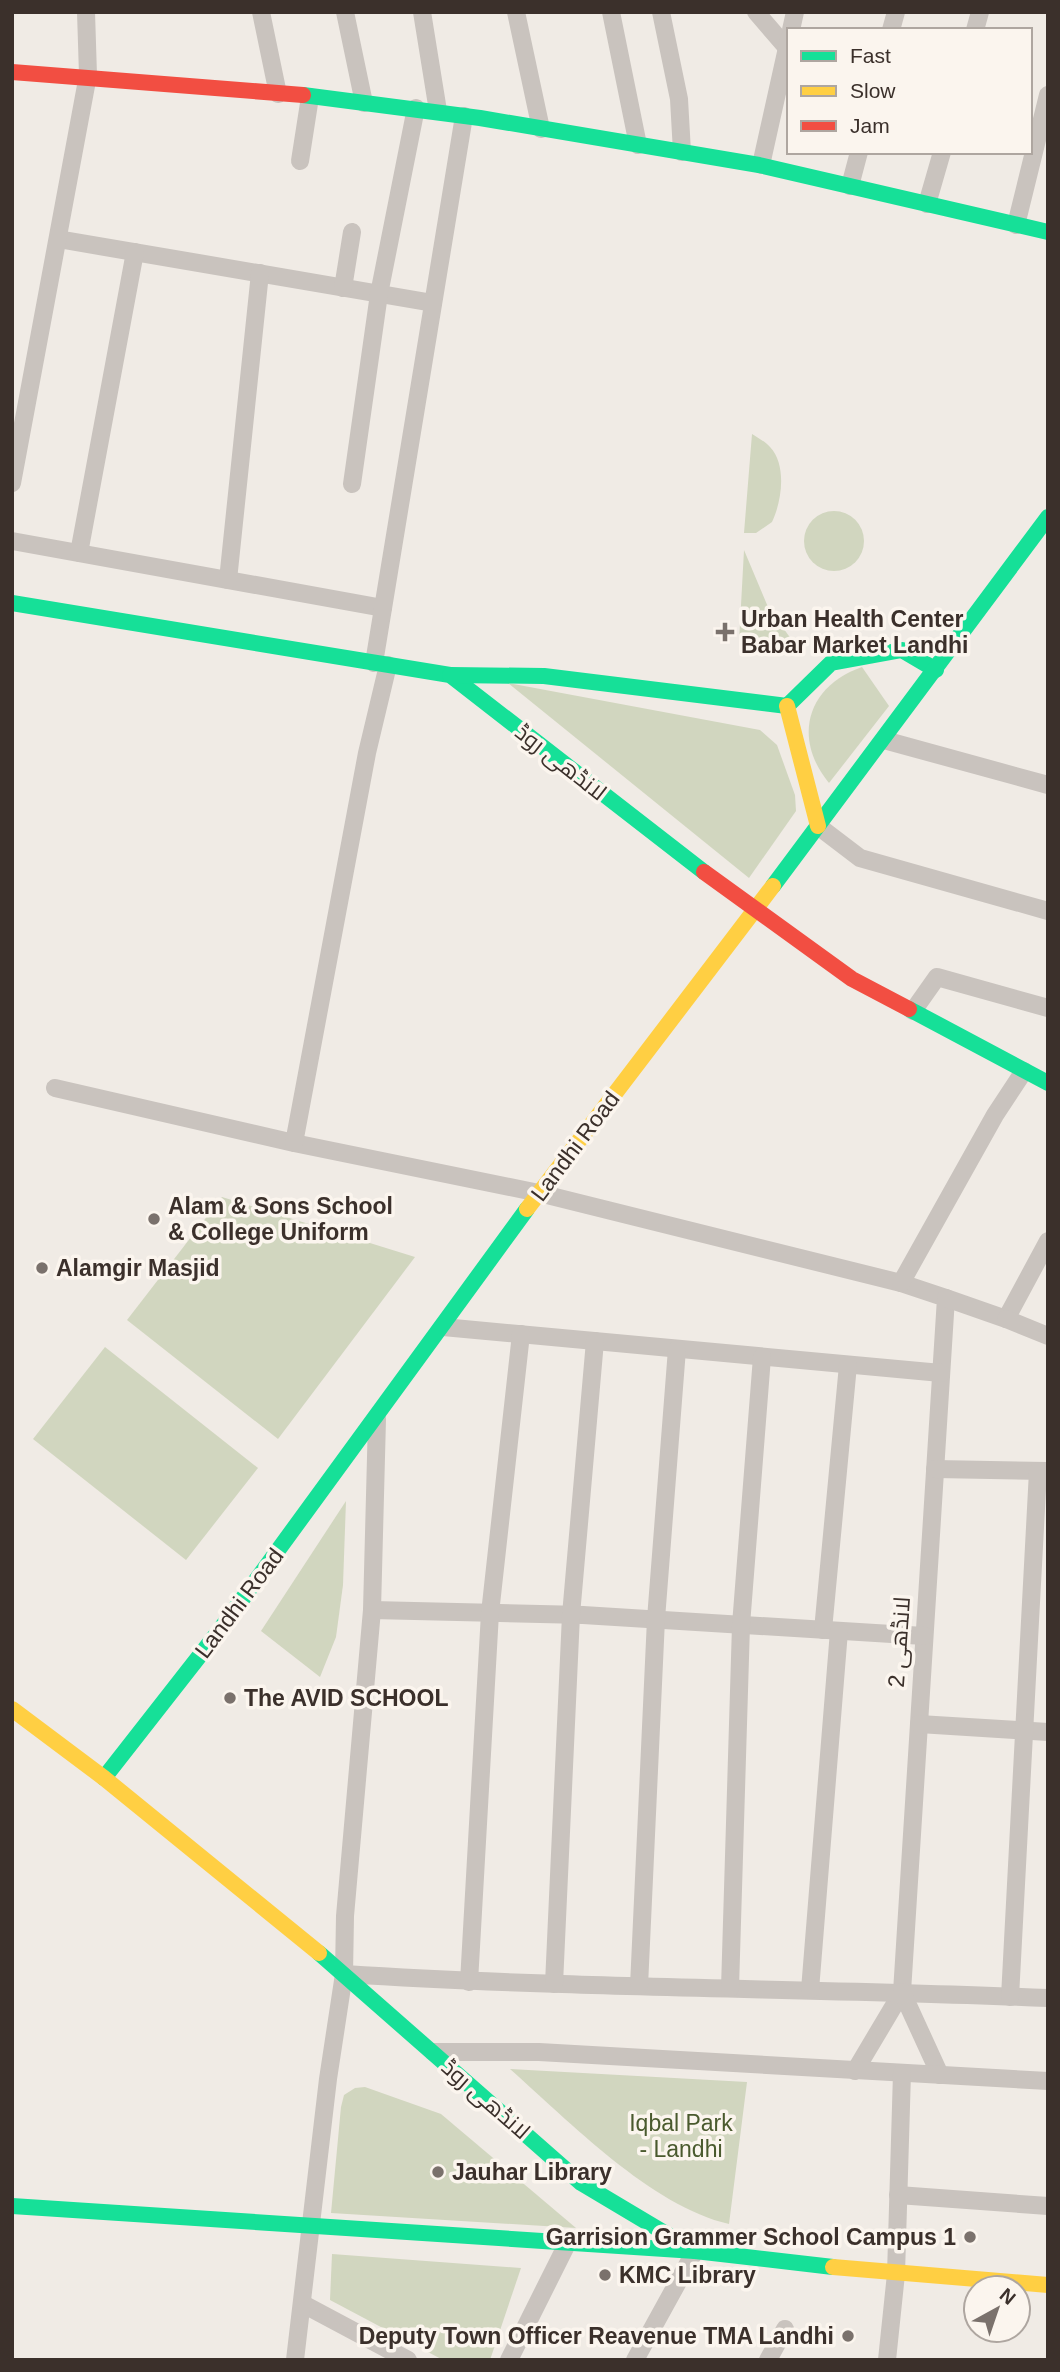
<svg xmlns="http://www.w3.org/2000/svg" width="1060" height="2372" viewBox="0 0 1060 2372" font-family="Arial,Cairo,sans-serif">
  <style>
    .green { fill: #d1d6bf }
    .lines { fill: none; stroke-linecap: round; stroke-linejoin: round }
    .street { stroke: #c9c3be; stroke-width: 18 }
    .fast { stroke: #16e098; stroke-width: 16 }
    .slow { stroke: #ffcf43; stroke-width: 16 }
    .jam { stroke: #f24e42; stroke-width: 16 }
    .poi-dot { fill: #7a716c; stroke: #fbf5ee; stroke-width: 2.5 }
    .labels { text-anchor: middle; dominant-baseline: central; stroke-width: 7; stroke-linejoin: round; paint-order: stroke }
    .poi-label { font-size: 23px; font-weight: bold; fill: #3b302b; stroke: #fbf5ee; text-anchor: start }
    .street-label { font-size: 23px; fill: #3b302b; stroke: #fbf5ee }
    .park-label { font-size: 23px; fill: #4a5a2e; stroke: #fbf5ee }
  </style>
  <rect width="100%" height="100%" fill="#f0ebe5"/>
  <g class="green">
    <path d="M752,434C758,438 766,442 770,447C787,465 782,501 772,522L756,533H744Z"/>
    <circle cx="834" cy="541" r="30"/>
    <path d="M744,550L768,607L794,643L778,651L739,642Z"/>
    <path d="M862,667L889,706L829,783C792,738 807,686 862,667Z"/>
    <path d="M508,683L760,730L777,745L795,795L796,811L749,878Z"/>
    <path d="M222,1197L415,1257L278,1439L127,1320Z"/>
    <path d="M105,1347L258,1468L186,1560L33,1439Z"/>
    <path d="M346,1501L343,1585L336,1637L320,1677L261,1631Z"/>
    <path d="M510,2069L747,2082L729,2224C651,2206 570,2122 510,2069Z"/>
    <path d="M365,2087L441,2114L576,2228L331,2213L341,2107L344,2095L355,2088Z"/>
    <path d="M332,2254L521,2268L490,2360H443L330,2300Z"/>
  </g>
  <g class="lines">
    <g class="street">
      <path d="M261,12L278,94"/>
      <path d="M345,12L364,103"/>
      <path d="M422,12L438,111"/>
      <path d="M516,12L541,129"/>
      <path d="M611,12L638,145"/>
      <path d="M661,12L679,99L682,152"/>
      <path d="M756,12L787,48"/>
      <path d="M791,30L795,12"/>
      <path d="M891,30L896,12"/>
      <path d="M975,30L980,12"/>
      <path d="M300,161L310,97"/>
      <path d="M761,165L789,39"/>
      <path d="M850,186L859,152"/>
      <path d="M927,204L942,152"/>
      <path d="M1016,225L1048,95"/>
      <path d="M58,239L433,303"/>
      <path d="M343,288L352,232"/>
      <path d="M12,483L88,75L86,12"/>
      <path d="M352,484L379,294L416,108"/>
      <path d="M12,541L383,608"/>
      <path d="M79,553L135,252"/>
      <path d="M228,580L260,273"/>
      <path d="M374,663L464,116"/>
      <path d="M884,740L1048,785"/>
      <path d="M818,826L860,858L1048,911"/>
      <path d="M913,1011L937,977L1048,1008"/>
      <path d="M55,1088L294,1143L539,1193L901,1283L946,1298L902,1992L855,2071"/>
      <path d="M294,1143L367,753L388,665"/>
      <path d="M901,1283L995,1115L1024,1071"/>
      <path d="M946,1298L1006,1319L1048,1241"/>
      <path d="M1006,1319L1048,1336"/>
      <path d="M443,1327L941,1373"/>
      <path d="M935,1469L1047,1471"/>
      <path d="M372,1610L583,1615L924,1636"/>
      <path d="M823,1630L848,1365"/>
      <path d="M919,1724L1048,1732"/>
      <path d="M345,1974C579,1989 814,1988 1048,1998"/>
      <path d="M469,1982L490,1613L521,1334"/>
      <path d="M554,1984L571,1615L595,1341"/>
      <path d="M639,1986L656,1619L677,1349"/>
      <path d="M730,1988L741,1625L762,1357"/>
      <path d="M810,1990L839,1631"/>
      <path d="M902,1992L940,2075"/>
      <path d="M1010,1997L1038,1471"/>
      <path d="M433,2052H539L1048,2081"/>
      <path d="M898,2195L1048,2206"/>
      <path d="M303,2304L408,2360"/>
      <path d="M295,2360L328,2079L344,1974L345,1916L372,1610L377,1419"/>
      <path d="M509,2360L568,2242"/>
      <path d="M635,2360L695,2251"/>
      <path d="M768,2360L785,2329"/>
      <path d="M887,2360L896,2274L902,2073"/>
    </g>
    <g class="fast">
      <path d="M303,95L480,118L759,165L1048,232"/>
      <path d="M12,603L450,675L704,872"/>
      <path d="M450,675L544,676L787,706L831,663L902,650L936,670"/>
      <path d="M773,886L1048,517"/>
      <path d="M909,1009L1048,1083"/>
      <path d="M104,1778L219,1631L527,1209"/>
      <path d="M319,1953L581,2183L695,2251L833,2267"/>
      <path d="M12,2206L695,2251"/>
    </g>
    <g class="slow">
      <path d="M787,706L818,826"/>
      <path d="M527,1209L773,886"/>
      <path d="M12,1709L104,1778L319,1953"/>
      <path d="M833,2267L1048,2285"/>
    </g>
    <g class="jam">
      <path d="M12,72L303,95"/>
      <path d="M704,872L852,979L909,1009"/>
    </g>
  </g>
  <g class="poi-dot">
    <path d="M721.5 621.5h7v7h7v7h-7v7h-7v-7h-7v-7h7z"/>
    <circle cx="154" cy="1219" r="7"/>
    <circle cx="42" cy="1268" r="7"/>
    <circle cx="230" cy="1698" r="7"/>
    <circle cx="438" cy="2172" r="7"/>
    <circle cx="970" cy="2237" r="7"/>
    <circle cx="605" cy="2275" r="7"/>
    <circle cx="848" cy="2336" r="7"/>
  </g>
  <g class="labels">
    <g class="poi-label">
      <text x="741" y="619">Urban Health Center<tspan x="741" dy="26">Babar Market Landhi</tspan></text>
      <text x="168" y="1206">Alam &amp; Sons School<tspan x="168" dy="26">&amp; College Uniform</tspan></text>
      <text x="56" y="1268">Alamgir Masjid</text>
      <text x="244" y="1698">The AVID SCHOOL</text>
      <text x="452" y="2172">Jauhar Library</text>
      <text x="956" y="2237" text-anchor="end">Garrision Grammer School Campus 1</text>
      <text x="619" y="2275">KMC Library</text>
      <text x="834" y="2336" text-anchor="end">Deputy Town Officer Reavenue TMA Landhi</text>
    </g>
    <g class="street-label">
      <text transform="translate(561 762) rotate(38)">لانڈھی روڈ</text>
      <text transform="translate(575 1146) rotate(-53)">Landhi Road</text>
      <text transform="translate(239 1603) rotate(-53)">Landhi Road</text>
      <text transform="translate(899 1642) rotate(-86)">لانڈھی 2</text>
      <text transform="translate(486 2099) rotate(41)">لانڈھی روڈ</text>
    </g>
    <g class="park-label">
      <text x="681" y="2123">Iqbal Park<tspan x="681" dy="26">- Landhi</tspan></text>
    </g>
  </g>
  <rect width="1060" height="2372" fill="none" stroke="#3b302b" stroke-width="28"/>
  <rect x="787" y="28" width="245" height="126" fill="#fbf5ee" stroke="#aea6a0" stroke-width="2"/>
  <rect x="801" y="51" width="35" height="10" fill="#16e098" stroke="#aea6a0" stroke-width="2"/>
  <text x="850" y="63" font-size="21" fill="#3b302b">Fast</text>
  <rect x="801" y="86" width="35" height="10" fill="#ffcf43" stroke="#aea6a0" stroke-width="2"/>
  <text x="850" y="98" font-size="21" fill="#3b302b">Slow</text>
  <rect x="801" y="121" width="35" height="10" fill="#f24e42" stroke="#aea6a0" stroke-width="2"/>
  <text x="850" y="133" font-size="21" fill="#3b302b">Jam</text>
  <g transform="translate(997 2309) rotate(40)"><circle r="33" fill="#fbf5ee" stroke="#aea6a0" stroke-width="2"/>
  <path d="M0-5L12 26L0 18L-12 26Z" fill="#7a716c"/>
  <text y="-10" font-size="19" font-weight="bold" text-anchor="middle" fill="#3b302b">N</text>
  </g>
</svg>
